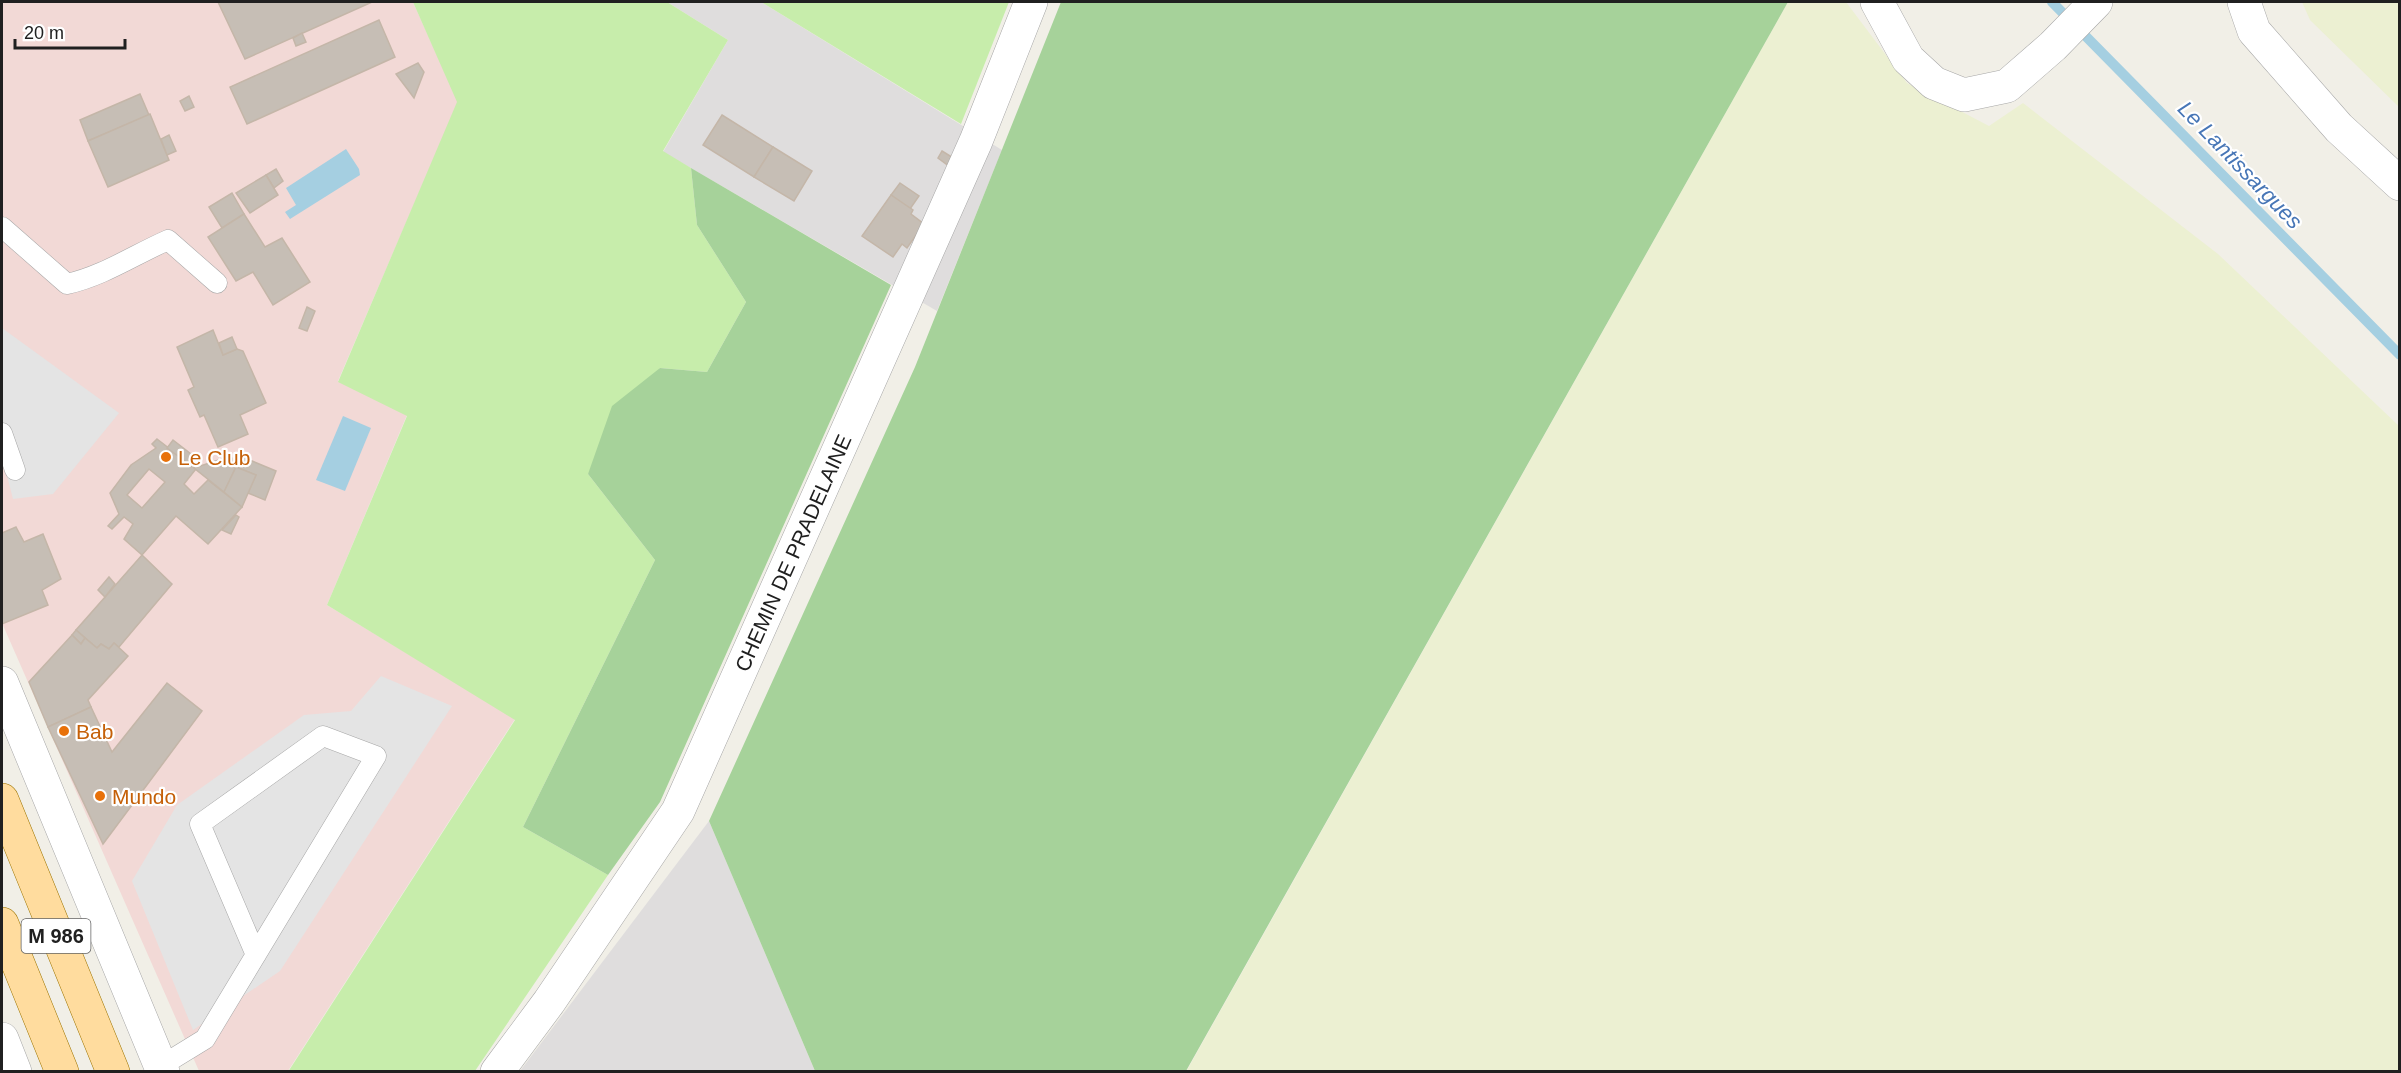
<svg xmlns="http://www.w3.org/2000/svg" width="2401" height="1073" viewBox="0 0 2401 1073" font-family="Helvetica,sans-serif">
  <style>
    .residential { fill: #dfdddd }
    .commercial { fill: #f2d9d6 }
    .farmland { fill: #ecf0d2 }
    .grass { fill: #c7edab }
    .forest { fill: #a6d29a }
    .parking { fill: #e4e4e4 }
    .water { fill: #a5cfe1 }
    .lines { fill: none; stroke-linecap: round; stroke-linejoin: round }
    .stream { stroke: #a5cfe1; stroke-width: 10 }
    .building { fill: #c6beb5; stroke: #c4b6a8; stroke-width: 1.5; fill-rule: evenodd }
    .lane-casing { stroke: #a7a7a7; stroke-width: 21 }
    .street-casing { stroke: #a7a7a7; stroke-width: 34 }
    .primary-casing { stroke: #9d7400; stroke-width: 34 }
    .lane { stroke: #fff; stroke-width: 20 }
    .street { stroke: #fff; stroke-width: 33 }
    .primary { stroke: #ffdc9e; stroke-width: 33 }
    .food-dot { fill: #e8710a; stroke: #fff; stroke-width: 2 }
    .labels { text-anchor: middle; dominant-baseline: central; stroke-width: 4.5; stroke-linejoin: round; paint-order: stroke }
    .shield { fill: #fff; stroke: #636363; stroke-width: 1.5 }
    .shield-label { font-size: 20px; font-weight: bold; fill: #202020 }
    .food-label { font-size: 21px; fill: #c56008; stroke: #fff; text-anchor: start }
    .street-label { font-size: 21px; fill: #202020; stroke: #fff }
    .water-label { font-size: 22px; font-style: italic; fill: #4776b6; stroke: #fff }
  </style>
  <rect width="100%" height="100%" fill="#f1efe7"/>
  <g class="residential">
    <path d="M667,2H761L1002,150L937,311L663,152L728,40Z"/>
    <path d="M709,821L815,1071H520Z"/>
  </g>
  <path class="commercial" d="M2,2H413L458,102L338,381L407,415L327,605L515,719L288,1071H199L2,623Z"/>
  <g class="farmland">
    <path d="M1788,2H1846L1907,83L1989,126L2023,103L2218,254L2399,426V1071L1186,1072Z"/>
    <path d="M2302,2H2399V107L2310,20Z"/>
  </g>
  <g class="grass">
    <path d="M413,2H667L728,40L663,151L691,168L697,225L746,302L707,372L660,368L588,474L655,560L523,827L608,875L475,1071L288,1072L515,720L327,605L407,416L338,382L457,102Z"/>
    <path d="M761,2H1009L961,124Z"/>
  </g>
  <g class="forest">
    <path d="M1061,2H1788L1186,1071H815L709,821L915,367Z"/>
    <path d="M691,168L891,285L660,802L608,875L523,827L655,560L588,474L612,406L660,368L707,372L746,302L697,225Z"/>
  </g>
  <g class="parking">
    <path d="M2,328L119,413L53,494L13,499L2,456Z"/>
    <path d="M381,676L452,706L280,971L193,1030L132,881L177,805L304,715L351,711Z"/>
  </g>
  <g class="water">
    <path d="M346,149L359,169L360,175L290,219L285,212L296,205L286,188Z"/>
    <path d="M343,416L371,428L345,491L316,480Z"/>
  </g>
  <g class="lines">
    <path class="stream" d="M2052,2L2400,355"/>
  </g>
  <g class="building">
    <path d="M218,2H372L245,59Z"/>
    <path d="M379,20L395,57L247,124L230,87Z"/>
    <path d="M302,33L306,42L296,46L293,38Z"/>
    <path d="M418,63L424,72L414,98L396,74Z"/>
    <path d="M140,94L149,115L88,141L80,120Z"/>
    <path d="M189,96L194,107L185,111L180,101Z"/>
    <path d="M150,114L169,160L108,187L88,141Z"/>
    <path d="M722,115L773,147L754,177L703,145Z"/>
    <path d="M169,135L176,151L167,155L161,139Z"/>
    <path d="M773,147L812,171L794,201L754,177Z"/>
    <path d="M942,151L955,159L950,167L938,158Z"/>
    <path d="M276,169L283,181L274,188L266,175Z"/>
    <path d="M266,175L278,195L250,213L236,193Z"/>
    <path d="M900,183L919,196L910,209L891,195Z"/>
    <path d="M232,193L244,214L222,228L209,207Z"/>
    <path d="M891,195L913,210L911,214L924,224L907,248L902,244L893,257L862,236Z"/>
    <path d="M244,214L265,247L282,238L310,282L273,305L253,272L236,281L208,237Z"/>
    <path d="M307,307L315,311L307,331L299,328Z"/>
    <path d="M213,330L223,355L237,349L243,351L266,403L240,415L248,434L218,447L204,415L200,417L188,390L194,387L177,347Z"/>
    <path d="M232,337L237,349L223,355L219,343Z"/>
    <path d="M157,439L196,469L184,484L194,494L208,480L242,507L208,544L176,516L142,555L124,539L133,524L124,517L112,529L108,526L119,514L110,493L131,465L156,448L152,444ZM149,469L165,482L142,508L127,495Z"/>
    <path d="M173,440L200,461L192,466L167,448Z"/>
    <path d="M231,456L236,467L224,492L194,468Z"/>
    <path d="M240,456L276,471L265,500L248,493L256,475L236,467Z"/>
    <path d="M236,467L256,475L242,507L224,492Z"/>
    <path d="M236,515L239,517L231,534L222,530Z"/>
    <path d="M16,527L24,542L43,534L61,579L42,590L48,605L2,624V533Z"/>
    <path d="M142,555L172,584L119,647L114,643L109,649L101,644L97,648L76,630Z"/>
    <path d="M109,577L115,584L105,597L98,590Z"/>
    <path d="M76,630L85,638L81,644L72,635Z"/>
    <path d="M72,635L81,644L85,638L97,648L101,644L109,649L114,643L128,656L88,700L91,707L48,727L29,682Z"/>
    <path d="M167,683L202,711L103,844L48,727L91,707L112,752Z"/>
  </g>
  <g class="lines">
    <g class="lane-casing">
      <g id="lane">
        <path d="M2,227L67,284C103,276 134,255 168,240L217,283"/>
        <path d="M2,433L15,470"/>
        <path d="M161,1066L205,1039L376,756L323,736L200,824L256,955"/>
      </g>
    </g>
    <g class="street-casing">
      <g id="street">
        <path d="M1877,2L1908,59L1934,83L1964,95L2007,86L2053,46L2096,2"/>
        <path d="M2244,2L2254,31L2339,128L2400,184"/>
        <path d="M2,683L163,1072"/>
        <path d="M2,1039L15,1072"/>
        <path d="M497,1072L549,1002L678,811L976,141L1031,2"/>
      </g>
    </g>
    <g class="primary-casing">
      <g id="primary">
        <path d="M2,800L113,1072"/>
        <path d="M2,924L62,1072"/>
      </g>
    </g>
    <use href="#lane" class="lane"/>
    <use href="#street" class="street"/>
    <use href="#primary" class="primary"/>
  </g>
  <g class="food-dot">
    <circle cx="166" cy="457" r="6"/>
    <circle cx="64" cy="731" r="6"/>
    <circle cx="100" cy="796" r="6"/>
  </g>
  <g class="labels">
    <rect class="shield" x="21.5" y="919" width="69" height="34" rx="4.5"/>
    <g class="shield-label">
      <text x="56" y="936">M 986</text>
    </g>
    <g class="food-label">
      <text x="178" y="457">Le Club</text>
      <text x="76" y="731">Bab</text>
      <text x="112" y="796">Mundo</text>
    </g>
    <g class="street-label">
      <text transform="translate(793 553) rotate(-66)">CHEMIN DE PRADELAINE</text>
    </g>
    <g class="water-label">
      <text transform="translate(2240 165) rotate(46)">Le Lantissargues</text>
    </g>
  </g>
  <rect width="2401" height="1073" fill="none" stroke="#202020" stroke-width="6"/>
  <path d="M15 39v9h110v-9" fill="none" stroke="#202020" stroke-width="3"/>
  <text x="24" y="39" font-size="18" fill="#202020" stroke="#ffffff" stroke-width="4.5" paint-order="stroke">20 m</text>
</svg>
